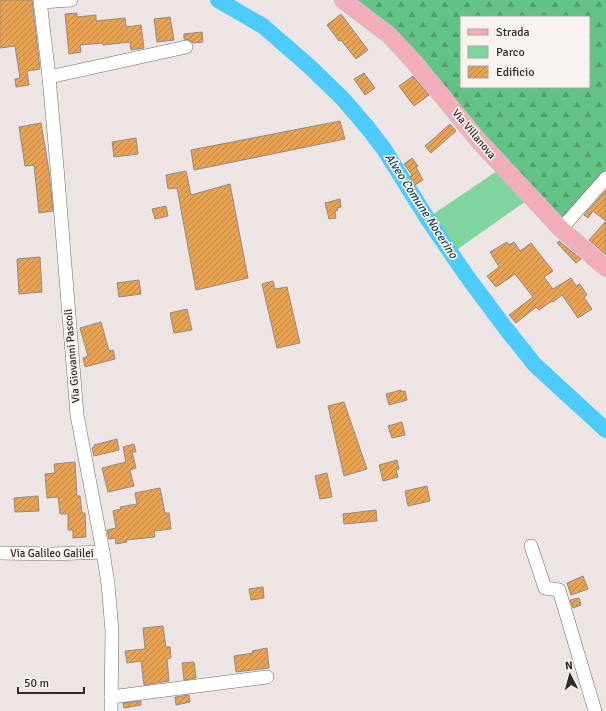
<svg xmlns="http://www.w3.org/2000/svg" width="606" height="711" viewBox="0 0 606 711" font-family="Signika,sans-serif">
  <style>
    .green { fill: #80d59c }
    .forest { fill: url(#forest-firs); fill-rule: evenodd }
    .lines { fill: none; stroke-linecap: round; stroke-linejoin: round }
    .river { stroke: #4dccfc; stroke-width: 16 }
    .building { fill: url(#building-hatch); stroke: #8f8b87 }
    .minor-casing { stroke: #706b69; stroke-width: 14 }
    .major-casing { stroke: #c5c4c4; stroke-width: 18 }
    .minor { stroke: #fff; stroke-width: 13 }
    .major { stroke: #f1adbc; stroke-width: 17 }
    .labels { text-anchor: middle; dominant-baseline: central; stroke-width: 3.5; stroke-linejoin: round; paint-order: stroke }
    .street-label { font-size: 11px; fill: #2f2c2b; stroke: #f9f3f0 }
    .water-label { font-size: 12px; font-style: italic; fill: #10465a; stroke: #f9f3f0 }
  </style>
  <defs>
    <pattern id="forest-firs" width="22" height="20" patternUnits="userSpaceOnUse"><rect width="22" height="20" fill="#63c385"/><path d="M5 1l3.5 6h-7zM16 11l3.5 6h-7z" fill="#529f6d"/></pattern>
    <pattern id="building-hatch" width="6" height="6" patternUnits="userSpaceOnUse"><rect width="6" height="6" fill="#e9a251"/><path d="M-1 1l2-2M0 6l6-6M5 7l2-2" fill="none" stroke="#bd8443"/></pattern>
  </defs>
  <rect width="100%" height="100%" fill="#ece5e3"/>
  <path class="green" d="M497,171L526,201L455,251L432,215Z"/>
  <path class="forest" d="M352,0H606V170L561,221ZM461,17H589V87H461Z"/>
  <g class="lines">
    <path class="river" d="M218,0L263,26L309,66L343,99L367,127L384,149L427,218L466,275L507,330L535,365L606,430"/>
  </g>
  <g class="building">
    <path d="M0,0H32L40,69L27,71L29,85L16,87L15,79L20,78L15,46L0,48Z"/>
    <path d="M77,13V17L96,15V21L125,18L126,27L141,25L144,48L131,50L130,42L103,45V43L80,45L81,52L69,54L65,14Z"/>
    <path d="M341,14L368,50L356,59L341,40L339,41L327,25Z"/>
    <path d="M170,17L174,40L157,42L154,19Z"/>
    <path d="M202,32L203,42L193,43L189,40L184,39V34Z"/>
    <path d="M364,73L375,88L365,95L354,79Z"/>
    <path d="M413,76L429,95L414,106L399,86Z"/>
    <path d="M340,121L345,139L194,170L191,150Z"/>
    <path d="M41,123L49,171L53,211L39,213L34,165L25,166L19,127Z"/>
    <path d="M450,124L456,131L431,153L425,146Z"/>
    <path d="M136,138L138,154L114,157L112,142Z"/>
    <path d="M412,158L418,166L416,167L423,180L415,185L410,177L412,175L404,164Z"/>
    <path d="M186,171L191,195L230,184L248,278L196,290L177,188L168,189L166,175Z"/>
    <path d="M606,190V221L593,211L588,218L584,215Z"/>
    <path d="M340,199L341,207L337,208L338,210L335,211L336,218L329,219L325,203Z"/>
    <path d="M166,206L168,216L155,219L152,209Z"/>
    <path d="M606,221V255L589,240Z"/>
    <path d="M559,241L581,259L576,263L557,243Z"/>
    <path d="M507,242L509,245L514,242L520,251L531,243L553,271L544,277L553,289L571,278L576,286L580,284L587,295L584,297L592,309L578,318L562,295L553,302L552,301L539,310L536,307L516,323L509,315L533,297L515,274L496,287L487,276L499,267L490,252Z"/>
    <path d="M40,257L42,292L19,294L17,259Z"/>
    <path d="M139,280L141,294L119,297L117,283Z"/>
    <path d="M273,281L275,289L287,287L300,343L277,348L262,284Z"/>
    <path d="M187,309L192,330L174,333L170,313Z"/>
    <path d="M101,322L109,351L113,350L115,359L85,367L83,358L88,356L80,328Z"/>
    <path d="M401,390L402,392L405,391L407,400L389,405L386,394Z"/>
    <path d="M344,402L367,469L344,476L328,406Z"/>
    <path d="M402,422L405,435L392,438L388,426Z"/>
    <path d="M117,439L119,450L94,456L92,448L95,447L94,445Z"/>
    <path d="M134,444L136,452H132L136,468L130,470L134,486L108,492L102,468L126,462L123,447Z"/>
    <path d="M397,460L399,469L396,470L398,477L383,481L379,465Z"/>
    <path d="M75,462L77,496H80L82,513H85L86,537L73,538V530H68V514H60L58,497L47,498L45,474L55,473L54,464Z"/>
    <path d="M327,473L332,497L320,499L315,476Z"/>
    <path d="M427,486L430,501L408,506L405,491Z"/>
    <path d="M160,488L165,513H169L171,529L154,531L155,537L126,540L127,542L116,544L115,538L109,539L107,530L116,528L113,511L121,509L120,507L137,504L135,493Z"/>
    <path d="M38,496L39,511L15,512L14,498Z"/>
    <path d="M376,510L377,521L344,524L343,514Z"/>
    <path d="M583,576L588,589L571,595L567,583Z"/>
    <path d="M263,587L264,598L251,600L249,589Z"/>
    <path d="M579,598L581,605L573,608L570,600Z"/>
    <path d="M163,626L166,647H170L171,658L167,659L169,681L144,685L141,661L127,663L125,651L145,649L143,628Z"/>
    <path d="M267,648L269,668L236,672L234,656L253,653L252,651Z"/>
    <path d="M194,662L196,678L184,680L182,663Z"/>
    <path d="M189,695L190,702L176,705L175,697Z"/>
    <path d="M141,701V705L124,708L123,703Z"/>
  </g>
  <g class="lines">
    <g class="minor-casing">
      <g id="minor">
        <path d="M40,0L49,77L57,167L77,415L103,552L108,584L112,631L111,711"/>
        <path d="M41,2L71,0"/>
        <path d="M49,77L186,47"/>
        <path d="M561,229L606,178"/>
        <path d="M531,546L545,588L559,590L595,711"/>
        <path d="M0,553L53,554L103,552"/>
        <path d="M111,697L267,677"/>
      </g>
    </g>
    <g class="major-casing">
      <path id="major" d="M343,0L389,35L415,63L478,140L507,171L561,229L606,268"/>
    </g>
    <use href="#minor" class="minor"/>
    <use href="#major" class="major"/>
  </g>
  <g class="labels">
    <g class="street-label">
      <text transform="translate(474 134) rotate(50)">Via Villanova</text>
      <text transform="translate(72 356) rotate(-95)">Via Giovanni Pascoli</text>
      <text x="52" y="553">Via Galileo Galilei</text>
    </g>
    <g class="water-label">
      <text transform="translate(421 206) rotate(57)">Alveo Comune Nocerino</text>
    </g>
  </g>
  <rect x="460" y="16" width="130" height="72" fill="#f9f3f0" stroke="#a8a3a1"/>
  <rect x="468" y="29" width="20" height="6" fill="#f1adbc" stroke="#a8a3a1"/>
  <text x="496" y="36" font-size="12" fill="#2f2c2b">Strada</text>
  <rect x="468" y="46" width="20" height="12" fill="#80d59c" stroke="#a8a3a1"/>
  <text x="496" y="56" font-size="12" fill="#2f2c2b">Parco</text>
  <rect x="468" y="66" width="20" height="12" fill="url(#building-hatch)" stroke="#a8a3a1"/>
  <text x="496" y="76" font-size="12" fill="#2f2c2b">Edificio</text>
  <g transform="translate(570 675) rotate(354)" stroke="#f9f3f0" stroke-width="3" paint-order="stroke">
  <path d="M0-3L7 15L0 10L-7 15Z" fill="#2f2c2b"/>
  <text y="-6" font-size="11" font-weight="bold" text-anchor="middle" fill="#2f2c2b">N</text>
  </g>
  <path d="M18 687v6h66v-6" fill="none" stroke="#2f2c2b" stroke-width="2"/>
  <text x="24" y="687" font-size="12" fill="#2f2c2b" stroke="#f9f3f0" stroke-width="3" paint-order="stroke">50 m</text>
</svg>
